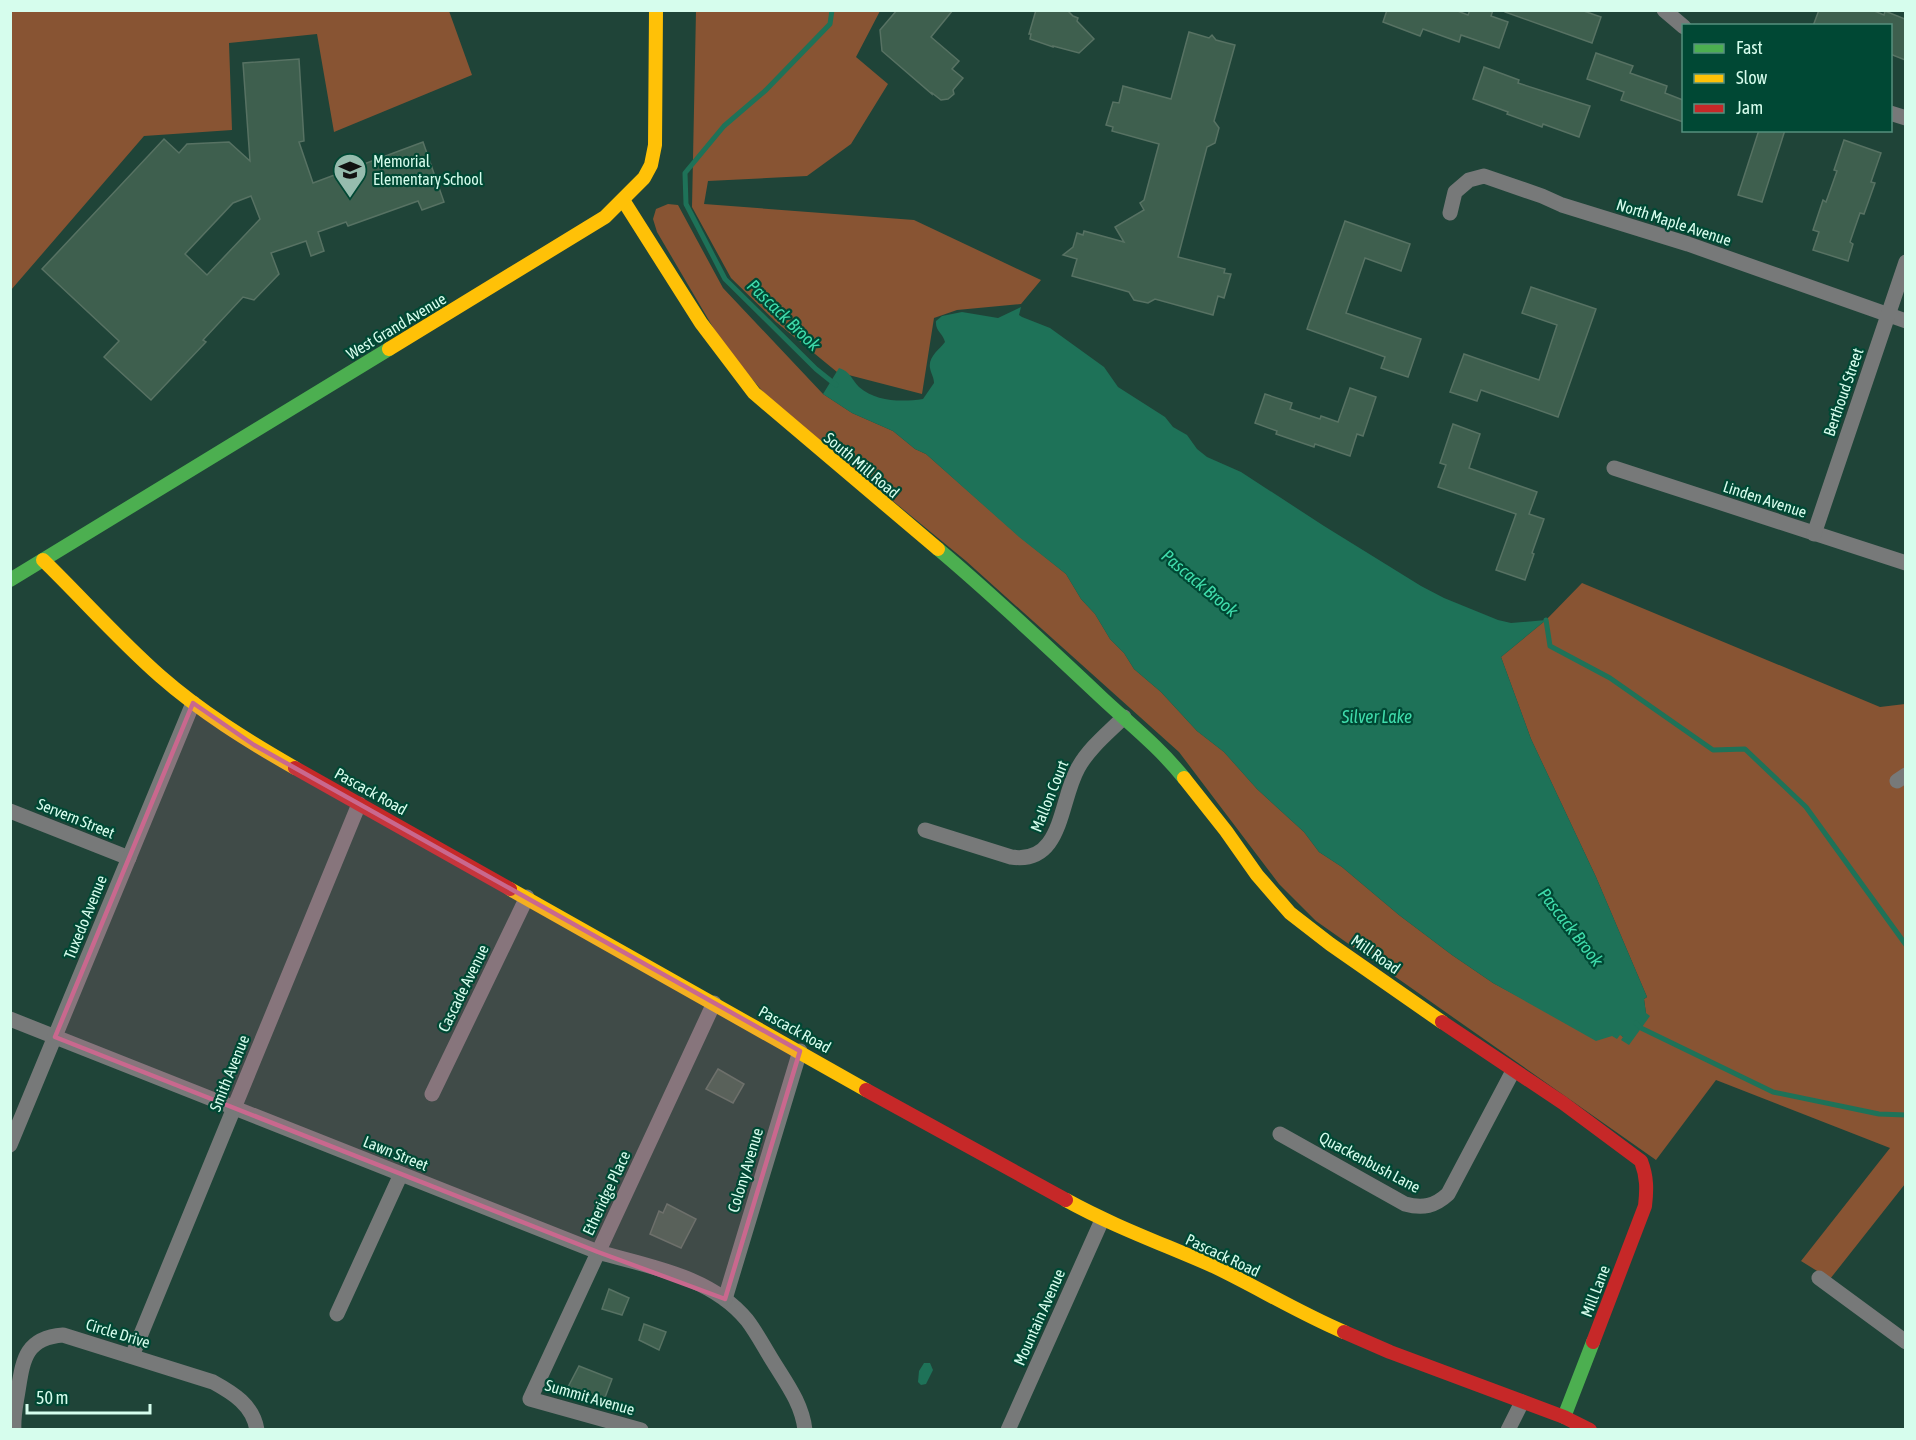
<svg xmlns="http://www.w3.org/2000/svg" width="1916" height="1440" viewBox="0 0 1916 1440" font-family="'Asap Condensed',sans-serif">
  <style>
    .green { fill: #885433 }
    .water { fill: #1e7258 }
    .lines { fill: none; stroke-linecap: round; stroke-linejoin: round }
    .stream { stroke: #1e7258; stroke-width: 5 }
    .building { fill: #3e5f4e; stroke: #577263; stroke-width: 1.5; fill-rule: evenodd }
    .street { stroke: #777979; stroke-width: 15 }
    .fast { stroke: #4caf50; stroke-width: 14 }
    .slow { stroke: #ffc107; stroke-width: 14 }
    .jam { stroke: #c62828; stroke-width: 14 }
    .marked { fill: #c9688e; fill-opacity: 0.2; stroke: #c9688e; stroke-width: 4.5; stroke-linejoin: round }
    .labels { text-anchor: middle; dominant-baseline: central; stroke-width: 4.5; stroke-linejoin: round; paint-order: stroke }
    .poi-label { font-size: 16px; fill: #d6fded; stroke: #004834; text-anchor: start }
    .street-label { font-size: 16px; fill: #d6fded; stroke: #004834 }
    .water-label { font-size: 18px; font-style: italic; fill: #3fdcab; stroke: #004834 }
  </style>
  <rect width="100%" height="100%" fill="#1f4438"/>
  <g class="green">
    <path d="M11,10L449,11L472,75L334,132L317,34L229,43L232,130L144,136L11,290Z"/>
    <path d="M696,11H880L856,57L888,84L851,144L807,176L708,181L704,204L914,220L1041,280L1021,304L957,310L934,318L922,394L837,372L776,322L731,278L692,207Z"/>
    <path d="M668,204L678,205L723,288L823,394L852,413L893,431L915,449L926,454L1020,537L1066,574L1081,599L1095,614L1110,639L1124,653L1134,669L1161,692L1197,731L1224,752L1257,789L1304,832L1319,852L1342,867L1399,915L1452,955L1493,983L1545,1011L1612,1036L1620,1034L1623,1037L1646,1014L1644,999L1647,997L1596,877L1531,739L1501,657L1546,620L1582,583L1880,707L1905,704V1184L1830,1279L1801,1261L1890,1148L1716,1080L1656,1160L1316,921L1279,884L1179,752L966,561L770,400L724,346L657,232L653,219L656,209Z"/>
  </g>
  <g class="water">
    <path d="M1021,307L1019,315L1022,317L1050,328L1104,367L1118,387L1165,417L1173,427L1187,435L1197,449L1207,457L1241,472L1324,526L1421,586L1444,598L1498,620L1511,623L1546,620L1501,657L1531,739L1596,877L1647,997L1644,999L1646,1013L1650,1016L1629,1045L1621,1040L1623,1037L1620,1035L1617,1039L1612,1036L1596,1041L1493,983L1452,955L1399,915L1342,867L1319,852L1304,832L1257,789L1224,752L1197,731L1161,692L1134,669L1124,653L1110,639L1095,614L1081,599L1066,574L1019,537L926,454L915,449L893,431L852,413L823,394L839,368C850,371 852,380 859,387C876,402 902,402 923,399L934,383C934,377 931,374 930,368C928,357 939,350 945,342C943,333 935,331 936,321L942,316L962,312L998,318Z"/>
    <path d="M924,1363H930L933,1370L926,1384L921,1385L918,1382L919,1371Z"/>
  </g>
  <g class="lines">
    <g class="stream">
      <path d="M832,10L830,24L766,90L724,126L685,173L686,204L725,279L816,369L836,385"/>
      <path d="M1546,620L1550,646L1610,678L1713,750L1745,749L1806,807L1906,945"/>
      <path d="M1636,1023L1641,1028L1773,1092L1879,1114L1906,1115"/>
    </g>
  </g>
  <g class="building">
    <path d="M897,10H953L931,37L959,61L952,69L963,78L953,90L954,94L948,99L941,100L932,93V94L882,51L880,30Z"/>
    <path d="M1036,10H1067L1073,16L1078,18L1077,21L1094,39L1079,53L1053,46V47L1030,39L1031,34H1029Z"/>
    <path d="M1387,10H1455L1468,15L1470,10H1493L1491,16L1508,22L1499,48L1461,35L1459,42L1423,29L1420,36L1383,22Z"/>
    <path d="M1505,10H1581L1601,17L1592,43L1505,12Z"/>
    <path d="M1819,10H1872L1884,15L1885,11L1905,19V60L1890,54V26H1813Z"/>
    <path d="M1189,32L1209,38L1212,35L1216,40L1235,45L1214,121L1219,128L1215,143L1207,147L1178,257L1225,269L1224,273L1231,274L1224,298L1218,296L1213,315L1155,299L1148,303L1134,300L1129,292L1072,276L1077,259L1063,255L1073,247L1077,233L1083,235L1084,231L1124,242L1115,227L1144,210L1140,203L1144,200L1159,144L1112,131L1113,127L1106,125L1113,102L1119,103L1123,86L1171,99Z"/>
    <path d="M1596,53L1633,66L1630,73L1667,86L1665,93L1683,100V122L1621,100L1624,92L1587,79Z"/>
    <path d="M299,59L304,141L299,142L313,183L423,142L444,202L422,210L418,201L348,226L346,222L318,232L324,251L311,256L306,241L271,253L279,274L254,300L243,297L203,340L206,342L151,400L104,357L119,341L42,269L164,139L179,153L187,144L229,142L250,161L243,63ZM251,196L260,219L207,275L185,254L233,203Z"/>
    <path d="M1484,67L1519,80L1518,83L1590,106L1579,137L1543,124L1542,127L1507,114L1508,112L1473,99Z"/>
    <path d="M1759,130H1785L1762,202L1738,195Z"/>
    <path d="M1844,140L1881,153L1871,182L1875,183L1864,214L1860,213L1850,242L1853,244L1848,261L1813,250L1819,232L1813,230L1823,200L1826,202L1837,171L1834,170Z"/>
    <path d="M1345,221L1410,244L1401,271L1365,258L1346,313L1421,339L1408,377L1381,368L1385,357L1307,329Z"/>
    <path d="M1531,287L1596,309L1558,417L1481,390L1477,401L1450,392L1464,354L1539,380L1557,325L1522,313Z"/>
    <path d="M1350,388L1376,397L1363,436L1357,434L1350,456L1315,444L1314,447L1276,434L1277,431L1255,423L1265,394L1292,403L1290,409L1320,419L1321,416L1338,422Z"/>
    <path d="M1453,424L1480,434L1469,468L1537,492L1529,514L1544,519L1532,553L1534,554L1525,580L1496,570L1516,514L1438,487L1446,465L1440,463Z"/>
    <path d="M718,1069L744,1084L733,1103L706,1089Z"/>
    <path d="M667,1204L696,1219L681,1248L650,1234L659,1211L663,1213Z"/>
    <path d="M609,1289L629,1298L622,1315L602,1309Z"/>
    <path d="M644,1324L666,1332L659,1350L639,1340Z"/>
    <path d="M579,1366L612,1379L604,1400L568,1387Z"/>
  </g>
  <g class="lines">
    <g class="street">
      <path d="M1664,10L1684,27"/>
      <path d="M1890,113L1906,118"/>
      <path d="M1450,213L1455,192L1469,180L1484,176L1542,196L1562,205L1688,244L1906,321"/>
      <path d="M1614,468L1906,563"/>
      <path d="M1814,534L1906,262"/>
      <path d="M1897,781L1906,775"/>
      <path d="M10,811L129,858"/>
      <path d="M925,830L1011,857C1063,865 1059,802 1078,768C1089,748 1108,733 1124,717"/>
      <path d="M10,1019L598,1252C650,1267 711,1276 747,1320C757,1333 765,1349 774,1363C787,1384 802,1404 805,1430"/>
      <path d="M432,1094L527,897"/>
      <path d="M1280,1134L1405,1204C1423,1209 1435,1206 1448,1194L1513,1071"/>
      <path d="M10,1145L193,703"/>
      <path d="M1819,1278L1906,1342"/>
      <path d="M725,1299L800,1051"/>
      <path d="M337,1314L401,1174"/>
      <path d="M132,1356L359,804"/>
      <path d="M14,1430C13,1417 16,1404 18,1391C23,1360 25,1338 63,1335L213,1382C233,1393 253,1405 257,1430"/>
      <path d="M641,1430L530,1399L714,1003"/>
      <path d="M1008,1430L1102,1220"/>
      <path d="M1508,1430L1522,1402"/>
    </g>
    <g class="fast">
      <path d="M938,549C995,597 1048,647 1102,698C1131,725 1159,747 1184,778"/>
      <path d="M10,580L389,349"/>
      <path d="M1564,1417L1593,1342"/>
    </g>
    <g class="slow">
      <path d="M623,200L701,323L754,393L938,549"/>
      <path d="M389,349L605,217L644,178L651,165L655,145L656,10"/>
      <path d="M43,560C82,598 119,640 160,676C201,712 248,741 295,768"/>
      <path d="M1184,778L1226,831L1257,875L1290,913L1330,944L1442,1022"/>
      <path d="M510,889L866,1090"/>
      <path d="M1066,1200C1113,1226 1163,1244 1213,1266C1257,1287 1299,1313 1344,1332"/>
    </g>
    <g class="jam">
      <path d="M295,768L510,889"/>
      <path d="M1442,1022L1563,1103L1641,1161C1647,1177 1647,1189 1645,1206L1593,1342"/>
      <path d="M866,1090L1066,1200"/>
      <path d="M1344,1332L1390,1352L1564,1417L1590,1430"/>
    </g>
  </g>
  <path class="marked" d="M193,703L254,745L800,1051L725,1299L598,1252L55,1037Z"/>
  <defs>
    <g id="school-pin" transform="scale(1.725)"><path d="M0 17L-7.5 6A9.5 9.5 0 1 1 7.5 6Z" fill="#96bcae" stroke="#004834"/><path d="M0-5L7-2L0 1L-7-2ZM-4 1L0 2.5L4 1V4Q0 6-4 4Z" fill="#111"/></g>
  </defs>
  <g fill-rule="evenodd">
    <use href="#school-pin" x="350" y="170"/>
  </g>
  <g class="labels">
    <g class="poi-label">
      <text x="373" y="161">Memorial<tspan x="373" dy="18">Elementary School</tspan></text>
    </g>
    <g class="street-label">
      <text transform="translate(1674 222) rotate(18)">North Maple Avenue</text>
      <text transform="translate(396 326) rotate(-31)">West Grand Avenue</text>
      <text transform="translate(1843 392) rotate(-71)">Berthoud Street</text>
      <text transform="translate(862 465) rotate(40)">South Mill Road</text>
      <text transform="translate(1765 499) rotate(18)">Linden Avenue</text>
      <text transform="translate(371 791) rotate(29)">Pascack Road</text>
      <text transform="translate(1049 796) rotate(-68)">Mallon Court</text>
      <text transform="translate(76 818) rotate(22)">Servern Street</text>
      <text transform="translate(85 917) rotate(-68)">Tuxedo Avenue</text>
      <text transform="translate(1376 954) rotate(35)">Mill Road</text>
      <text transform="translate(463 988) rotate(-64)">Cascade Avenue</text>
      <text transform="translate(795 1029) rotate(29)">Pascack Road</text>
      <text transform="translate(229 1073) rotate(-68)">Smith Avenue</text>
      <text transform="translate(396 1153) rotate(22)">Lawn Street</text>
      <text transform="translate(1370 1162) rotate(28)">Quackenbush Lane</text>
      <text transform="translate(745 1170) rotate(-73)">Colony Avenue</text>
      <text transform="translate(606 1193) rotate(-65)">Etheridge Place</text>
      <text transform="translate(1223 1255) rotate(25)">Pascack Road</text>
      <text transform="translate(1595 1291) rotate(-69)">Mill Lane</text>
      <text transform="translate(1039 1317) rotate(-66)">Mountain Avenue</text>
      <text transform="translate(118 1333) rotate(17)">Circle Drive</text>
      <text transform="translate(590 1397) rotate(16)">Summit Avenue</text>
    </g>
    <g class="water-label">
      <text transform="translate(784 315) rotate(44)">Pascack Brook</text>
      <text transform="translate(1200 583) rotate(40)">Pascack Brook</text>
      <text x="1377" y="716">Silver Lake</text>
      <text transform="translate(1571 927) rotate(52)">Pascack Brook</text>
    </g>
  </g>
  <rect width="1916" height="1440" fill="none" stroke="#d6fded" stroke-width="24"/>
  <rect x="1682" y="24" width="210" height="108" fill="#004834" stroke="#56907e" stroke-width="1.5"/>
  <rect x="1694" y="44" width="30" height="9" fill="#4caf50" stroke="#56907e" stroke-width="1.5"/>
  <text x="1736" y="54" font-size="18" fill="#d6fded">Fast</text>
  <rect x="1694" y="74" width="30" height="9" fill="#ffc107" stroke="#56907e" stroke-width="1.5"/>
  <text x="1736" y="84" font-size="18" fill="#d6fded">Slow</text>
  <rect x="1694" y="104" width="30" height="9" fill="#c62828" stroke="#56907e" stroke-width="1.5"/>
  <text x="1736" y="114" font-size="18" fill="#d6fded">Jam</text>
  <path d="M27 1404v9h123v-9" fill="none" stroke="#d6fded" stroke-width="3"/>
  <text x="36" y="1404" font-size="18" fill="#d6fded" stroke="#004834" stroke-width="4.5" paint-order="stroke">50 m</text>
</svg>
